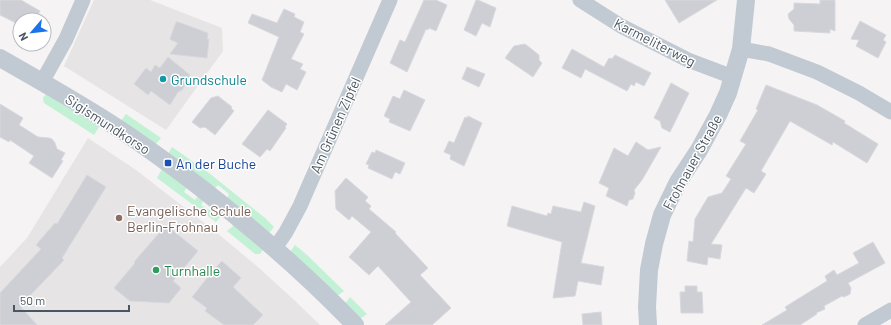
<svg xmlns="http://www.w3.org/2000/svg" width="891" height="325" viewBox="0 0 891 325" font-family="Barlow,sans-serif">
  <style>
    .education { fill: #e6e4e5 }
    .green { fill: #c3f1d5 }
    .building { fill: #cdcfd5; stroke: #d7d9de }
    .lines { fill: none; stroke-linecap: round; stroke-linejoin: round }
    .minor { stroke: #c1cad2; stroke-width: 15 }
    .tertiary { stroke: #c1cad2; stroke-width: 18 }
    .culture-dot { fill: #0f9aa8; stroke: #fff; stroke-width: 1.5 }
    .transit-dot { fill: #1a4fb4; stroke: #fff; stroke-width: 1.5 }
    .education-dot { fill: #8d6e63; stroke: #fff; stroke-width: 1.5 }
    .leisure-dot { fill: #2e9e5b; stroke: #fff; stroke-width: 1.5 }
    .labels { text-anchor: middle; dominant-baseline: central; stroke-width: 3; stroke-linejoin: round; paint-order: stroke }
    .street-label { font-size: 14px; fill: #4a5661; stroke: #fff }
    .culture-label { font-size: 14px; fill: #0d838f; stroke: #fff; text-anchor: start }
    .transit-label { font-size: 14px; fill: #164399; stroke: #fff; text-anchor: start }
    .education-label { font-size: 14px; fill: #785e54; stroke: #fff; text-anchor: start }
    .leisure-label { font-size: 14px; fill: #27864d; stroke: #fff; text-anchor: start }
  </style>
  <rect width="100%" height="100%" fill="#f5f3f3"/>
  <g class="education">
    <path d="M94,0H150L222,28L223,51L166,130L64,66Z"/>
    <path d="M88,138L136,170L216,232L259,268L293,299L320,325H0V267L27,238Z"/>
  </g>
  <g class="green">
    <path d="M46,94L99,127L94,135L44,103L43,98Z"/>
    <path d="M126,114L161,138L155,145L120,122Z"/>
    <path d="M172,147L209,173L265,218L274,227L269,233L227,199L229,194L218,185L214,189L168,154Z"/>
    <path d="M162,169L187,187L184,192L195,200L198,196L204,200L201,205L209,210H216L222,215L216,222L157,178Z"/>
    <path d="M234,225L263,250L260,254H255L227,231Z"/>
    <path d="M295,245L307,255L344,291L337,296L290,252Z"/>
    <path d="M350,297L367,314L360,319L345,304Z"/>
  </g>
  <g class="building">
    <path d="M0,0H21L40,11L35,20H20V25L0,15Z"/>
    <path d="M424,0H436L447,5L436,31L429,28L428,30L426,29L407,72L390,63L400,40L405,42Z"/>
    <path d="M476,0H478L496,8L490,27L482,23L476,36L464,30Z"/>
    <path d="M665,0H717L679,23Z"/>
    <path d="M820,0H835V31L830,29V33L794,31V25L789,19L788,14L794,9V3L820,4Z"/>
    <path d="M284,9L295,14L294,17L304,22L300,32L304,34L291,59L303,64L300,69L306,72L297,90L286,84L282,92L271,87L262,80L279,37L248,23L252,14L277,23Z"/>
    <path d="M860,21L886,35L883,40L886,42L878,58L856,46L859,40L851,39Z"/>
    <path d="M176,22H178L208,33L207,39H209L207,58L170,54L178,43L171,40L170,39Z"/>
    <path d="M525,44L539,55V60L542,63L533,77L505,58L514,46Z"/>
    <path d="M572,49L604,67L609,58L612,59L615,55L651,73L644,86L636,82L634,86L631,84L627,91L585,69L581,78L562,68Z"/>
    <path d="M168,57L190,75L185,83L184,87L182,90L178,92L170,105L151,91L148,95L134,84L146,68L151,72L155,65L160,68Z"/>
    <path d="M467,67L485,74L479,87L462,79Z"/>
    <path d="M671,83L689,93L670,132L662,128L660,121L654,118Z"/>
    <path d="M766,85L817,105L845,121L844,123L878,144L867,163L833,142L832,145L790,121L761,171L766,174L754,193L746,188L711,244L722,245L720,259L708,257L707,265L687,261L689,241L693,242L695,219L708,197L722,193L731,179L726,176L746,144L740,141L758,110L756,109Z"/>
    <path d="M404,90L425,100L410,131L389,122L390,119L384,116L393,96L400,99Z"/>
    <path d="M218,96L232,107L231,108L234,111L215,135L205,127L200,128L192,122L211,98Z"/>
    <path d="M0,104L23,118L19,125L38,137L49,138L52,139L55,143L57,149L65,153L61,160L63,161L52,178L29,163L34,156L10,140L9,142L0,137Z"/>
    <path d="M268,110L287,124L285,127L286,128L270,151L267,149L260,157L242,144Z"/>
    <path d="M468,116L482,123L464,166L450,159L451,155L444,152L449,141L454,143L465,117L467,118Z"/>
    <path d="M636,142L648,150L661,147L642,180L634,190L635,193L633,199L629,200L627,206L606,196L609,188L599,183L614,148L628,156Z"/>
    <path d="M376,150L405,163L400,174L395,172L392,179L368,168L369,165L366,164L372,152L375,153Z"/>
    <path d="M87,175L106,187L62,258L64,260L20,306L37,325H0V293L41,249L36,245L55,223L57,224Z"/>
    <path d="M346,178L368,197L365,201L371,206L369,209L396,232L395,233L428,268L420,275L451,308L432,325H385L411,302L378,266L369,275L349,257L371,232L352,216L349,220L336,209L335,191Z"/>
    <path d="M584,202L595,206L581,263L604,267L601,285L578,281L575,296L553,298L562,242L507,226L512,206L547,216L548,213L551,214L553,206L581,212Z"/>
    <path d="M166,225L198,251L173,281L181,288L169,303L130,301L114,288L125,275L135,263L134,262Z"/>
    <path d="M873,242L885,263L848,283L851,288L850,294L844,297L842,296L824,306L825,309L816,313L817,314L800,325H762L787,310L785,307L827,281L825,276L834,270L837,275L859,263L853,253Z"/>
    <path d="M222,261L241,278L233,287L263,315L253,325H224L205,311L207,308L192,297L216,267Z"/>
    <path d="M685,286H697V292H702L703,313H681L680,292H685Z"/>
    <path d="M601,312L602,325H583L582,314Z"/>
  </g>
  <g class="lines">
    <g class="minor">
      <path d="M580,0L621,26L688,60L733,77"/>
      <path d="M741,49L769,54L817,72L859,93L891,112"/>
      <path d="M42,82L66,39L83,0"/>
      <path d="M275,248L286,232L300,206L390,0"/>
      <path d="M865,325L891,310"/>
    </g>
    <g class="tertiary">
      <path d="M0,58C37,79 74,100 110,123C141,143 171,165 201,188C255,230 307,275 355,325"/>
      <path d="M648,325L647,307L649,270L654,244L662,215L678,182L699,150L718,115L728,93L741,49L746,0"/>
    </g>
  </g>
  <circle class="culture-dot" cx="163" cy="79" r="4"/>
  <rect class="transit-dot" x="164" y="159" width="8" height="8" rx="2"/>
  <circle class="education-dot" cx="119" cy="218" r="4"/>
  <circle class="leisure-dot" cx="156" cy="270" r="4"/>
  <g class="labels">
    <g class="street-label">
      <text transform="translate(655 42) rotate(27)">Karmeliterweg</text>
      <text transform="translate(108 124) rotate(33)">Sigismundkorso</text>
      <text transform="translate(335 125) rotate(-66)">Am Grünen Zipfel</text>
      <text transform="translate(692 162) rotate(-61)">Frohnauer Straße</text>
    </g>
    <g class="culture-label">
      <text x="171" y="79">Grundschule</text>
    </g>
    <g class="transit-label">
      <text x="176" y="163">An der Buche</text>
    </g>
    <g class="education-label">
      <text x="127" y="210">Evangelische Schule<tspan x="127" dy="16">Berlin-Frohnau</tspan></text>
    </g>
    <g class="leisure-label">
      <text x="164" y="270">Turnhalle</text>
    </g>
  </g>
  <g transform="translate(32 32) rotate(242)"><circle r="19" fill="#ffffff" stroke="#b7bbc0"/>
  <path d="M0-3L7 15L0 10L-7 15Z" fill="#1a73e8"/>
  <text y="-6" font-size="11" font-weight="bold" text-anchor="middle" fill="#4a5661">N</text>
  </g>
  <path d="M14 305v6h115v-6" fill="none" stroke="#4a5661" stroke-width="2"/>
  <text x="20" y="305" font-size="12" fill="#4a5661" stroke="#ffffff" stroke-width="3" paint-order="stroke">50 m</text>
</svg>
